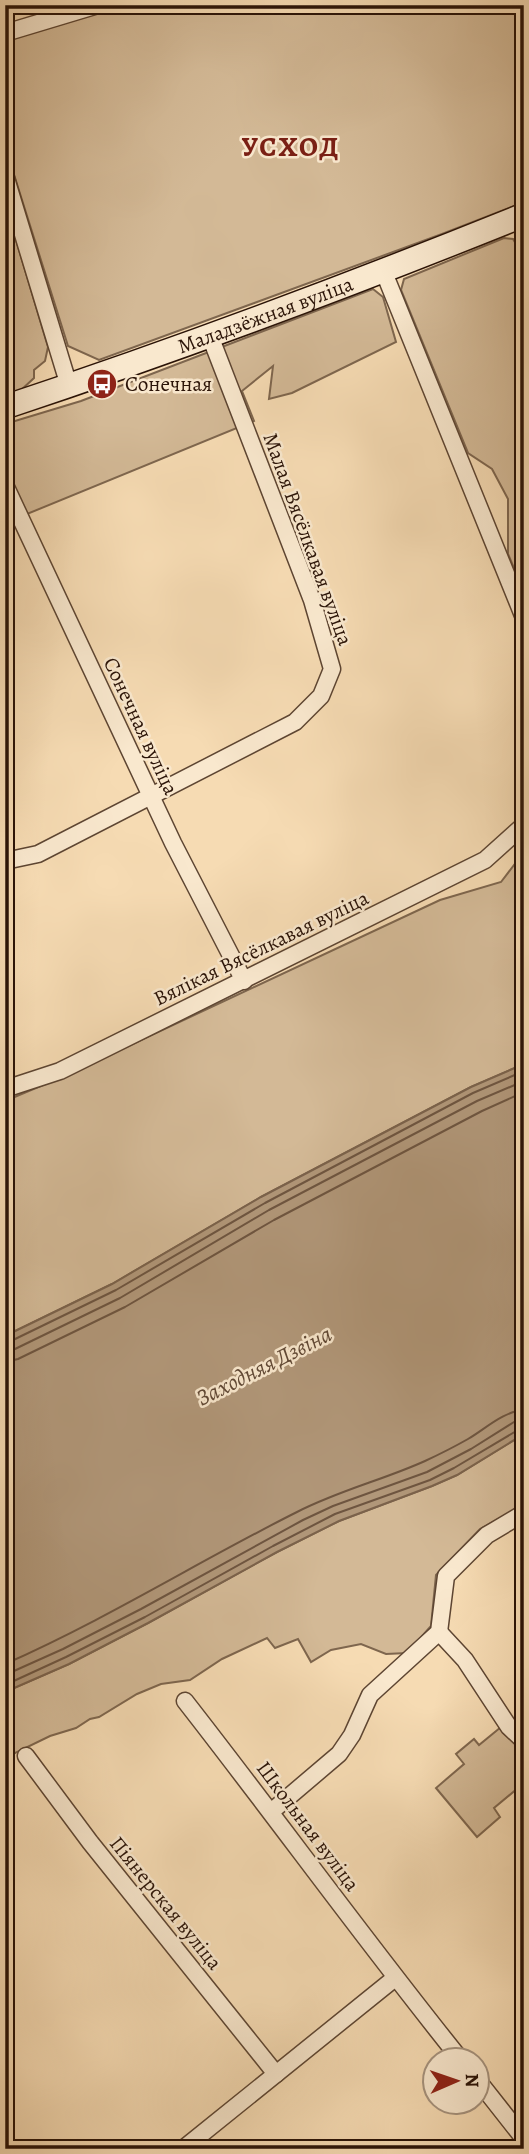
<svg xmlns="http://www.w3.org/2000/svg" width="529" height="2154" viewBox="0 0 529 2154" font-family="Alegreya,serif">
  <style>
    .green { fill: #d3b996; stroke: #7e664e; stroke-width: 2 }
    .water { fill: #b19779; stroke: #7b624b; stroke-width: 2 }
    .lines { fill: none; stroke-linecap: round; stroke-linejoin: round }
    .shore { stroke: #6e5540; stroke-width: 2 }
    .street-casing { stroke: #5d4532; stroke-width: 19 }
    .secondary-casing { stroke: #2a1307; stroke-width: 26 }
    .street { stroke: #f9e8ce; stroke-width: 16 }
    .secondary { stroke: #f9e8ce; stroke-width: 23 }
    .labels { text-anchor: middle; dominant-baseline: central; stroke-width: 5; stroke-linejoin: round; paint-order: stroke }
    .street-label { font-size: 21px; fill: #2a1307; stroke: #f9e8ce }
    .poi-label { font-size: 21px; fill: #2a1307; stroke: #f9e8ce; text-anchor: start }
    .water-label { font-size: 23px; font-style: italic; fill: #604835; stroke: #f9e8ce }
    .district-label { font-size: 28px; font-weight: bold; letter-spacing: 2px; fill: #7a1f14; stroke: #f9e8ce }
  </style>
  <rect width="100%" height="100%" fill="#f6dbb3"/>
  <filter id="stains"><feTurbulence type="fractalNoise" baseFrequency=".00286" numOctaves="4"/><feColorMatrix values="0 0 0 0 .2 0 0 0 0 .09 0 0 0 0 .02 0 0 0 .5 -.17"/></filter>
  <radialGradient id="worn" r=".72"><stop offset=".6" stop-color="#630" stop-opacity="0"/><stop offset="1" stop-color="#630" stop-opacity=".3"/></radialGradient>
  <g class="green">
    <path d="M125,5H524V202L442,234L99,360L68,346L5,146V41Z"/>
    <path d="M5,203L48,347L45,361L34,370V378L20,391L5,396Z"/>
    <path d="M504,238L513,239L524,257V592L508,554V499L492,469L468,453L401,290L404,279Z"/>
    <path d="M373,289L383,297L396,342L292,393L269,399L273,366L242,391L254,421L5,523V424L81,401Z"/>
    <path d="M524,852V1064L471,1087L261,1197L112,1284L5,1336V1101L62,1077L440,900L501,882Z"/>
    <path d="M524,1434V1505L480,1529L436,1575L431,1626L407,1653L386,1654L361,1644L331,1650L311,1662L298,1639L275,1648L267,1638L222,1659L190,1680L161,1684L137,1694L99,1717L90,1719L76,1728L50,1736L5,1758V1692L69,1664L148,1623L277,1552L339,1521L432,1486L457,1475Z"/>
    <path d="M501,1727L524,1748V1783L494,1808L500,1817L477,1837L436,1788L464,1764L456,1754L474,1739L479,1745Z"/>
  </g>
  <path class="water" d="M524,1064V1434L457,1475L432,1486L339,1521L277,1552L148,1623L69,1664L5,1692V1336L112,1284L261,1197L471,1087Z"/>
  <g class="lines">
    <g class="shore">
      <path d="M5,1342L11,1341L116,1290L265,1203L473,1093L524,1071"/>
      <path d="M5,1351L15,1349L120,1298L269,1210L477,1101L524,1081"/>
      <path d="M5,1362L18,1359L125,1307L274,1220L482,1111L524,1092"/>
      <path d="M5,1664C107,1619 199,1561 297,1512C340,1490 383,1480 425,1461C440,1454 454,1447 468,1439C485,1429 504,1411 524,1410"/>
      <path d="M5,1675L63,1649L141,1609L303,1520L333,1506L427,1472L471,1449L514,1422L524,1420"/>
      <path d="M5,1685L66,1657L145,1617L273,1546L335,1514L430,1480L454,1468L518,1430L524,1429"/>
    </g>
    <g class="street-casing">
      <g id="street">
        <path d="M5,33L98,5"/>
        <path d="M5,175L69,386"/>
        <path d="M383,270L524,618"/>
        <path d="M5,485L173,843L244,981"/>
        <path d="M5,861L38,854L295,722L321,696L332,669L312,600L210,336"/>
        <path d="M5,1089L60,1071L485,860L524,825"/>
        <path d="M439,1632L465,1660L509,1727L524,1741"/>
        <path d="M185,1701C278,1820 366,1942 461,2060"/>
        <path d="M26,1756L90,1842L276,2074"/>
        <path d="M272,1811L339,1754L352,1735L370,1695L439,1632L446,1576L487,1535L524,1513"/>
        <path d="M476,2078L524,2139"/>
        <path d="M183,2149L395,1978"/>
      </g>
    </g>
    <g class="secondary-casing">
      <g id="secondary">
        <path id="s1" d="M5,407C180,349 353,284 524,215"/>
      </g>
    </g>
    <use href="#street" class="street"/>
    <use href="#secondary" class="secondary"/>
  </g>
  <defs>
    <g id="bus-disc" transform="scale(1.575)"><circle r="9.5" fill="#8f2418" stroke="#f9e8ce"/><path d="M-5-6H5V4H4V6H2V4H-2V6H-4V4H-5ZM-3.5-4V0h7V-4ZM-3.5 1.2v1.5H-2V1.2ZM2 1.2v1.5H3.5V1.2Z" fill="#fff"/></g>
  </defs>
  <g fill-rule="evenodd">
    <use href="#bus-disc" x="102" y="384"/>
  </g>
  <g class="labels">
    <g class="street-label">
      <text stroke="none"><textPath href="#s1" startOffset="276">Маладзёжная вуліца</textPath></text>
      <text transform="translate(308 539) rotate(70)">Малая Вясёлкавая вуліца</text>
      <text transform="translate(141 726) rotate(65)">Сонечная вуліца</text>
      <text transform="translate(261 948) rotate(-26)">Вялікая Вясёлкавая вуліца</text>
      <text transform="translate(308 1826) rotate(53)">Школьная вуліца</text>
      <text transform="translate(166 1903) rotate(51)">Піянерская вуліца</text>
    </g>
    <g class="poi-label">
      <text x="125" y="384">Сонечная</text>
    </g>
    <g class="water-label">
      <text transform="translate(264 1366) rotate(-27)">Заходняя Дзвіна</text>
    </g>
    <g class="district-label">
      <text x="291" y="147">УСХОД</text>
    </g>
  </g>
  <rect width="529" height="2154" fill="none" stroke="#f6dbb3" stroke-width="28"/>
  <rect x="7" y="7" width="515" height="2140" fill="none" stroke="#2a1307" stroke-width="3.5"/>
  <rect x="14" y="14" width="501" height="2126" fill="none" stroke="#2a1307" stroke-width="2"/>
  <g transform="translate(456 2081) rotate(88)"><circle r="33" fill="#f9e8ce" stroke="#a6937e" stroke-width="2"/>
  <path d="M0-5L12 26L0 18L-12 26Z" fill="#8f2418"/>
  <text y="-10" font-size="19" font-weight="bold" text-anchor="middle" fill="#2a1307">N</text>
  </g>
  <rect width="100%" height="100%" filter="url(#stains)"/>
  <rect width="100%" height="100%" fill="url(#worn)"/>
</svg>
